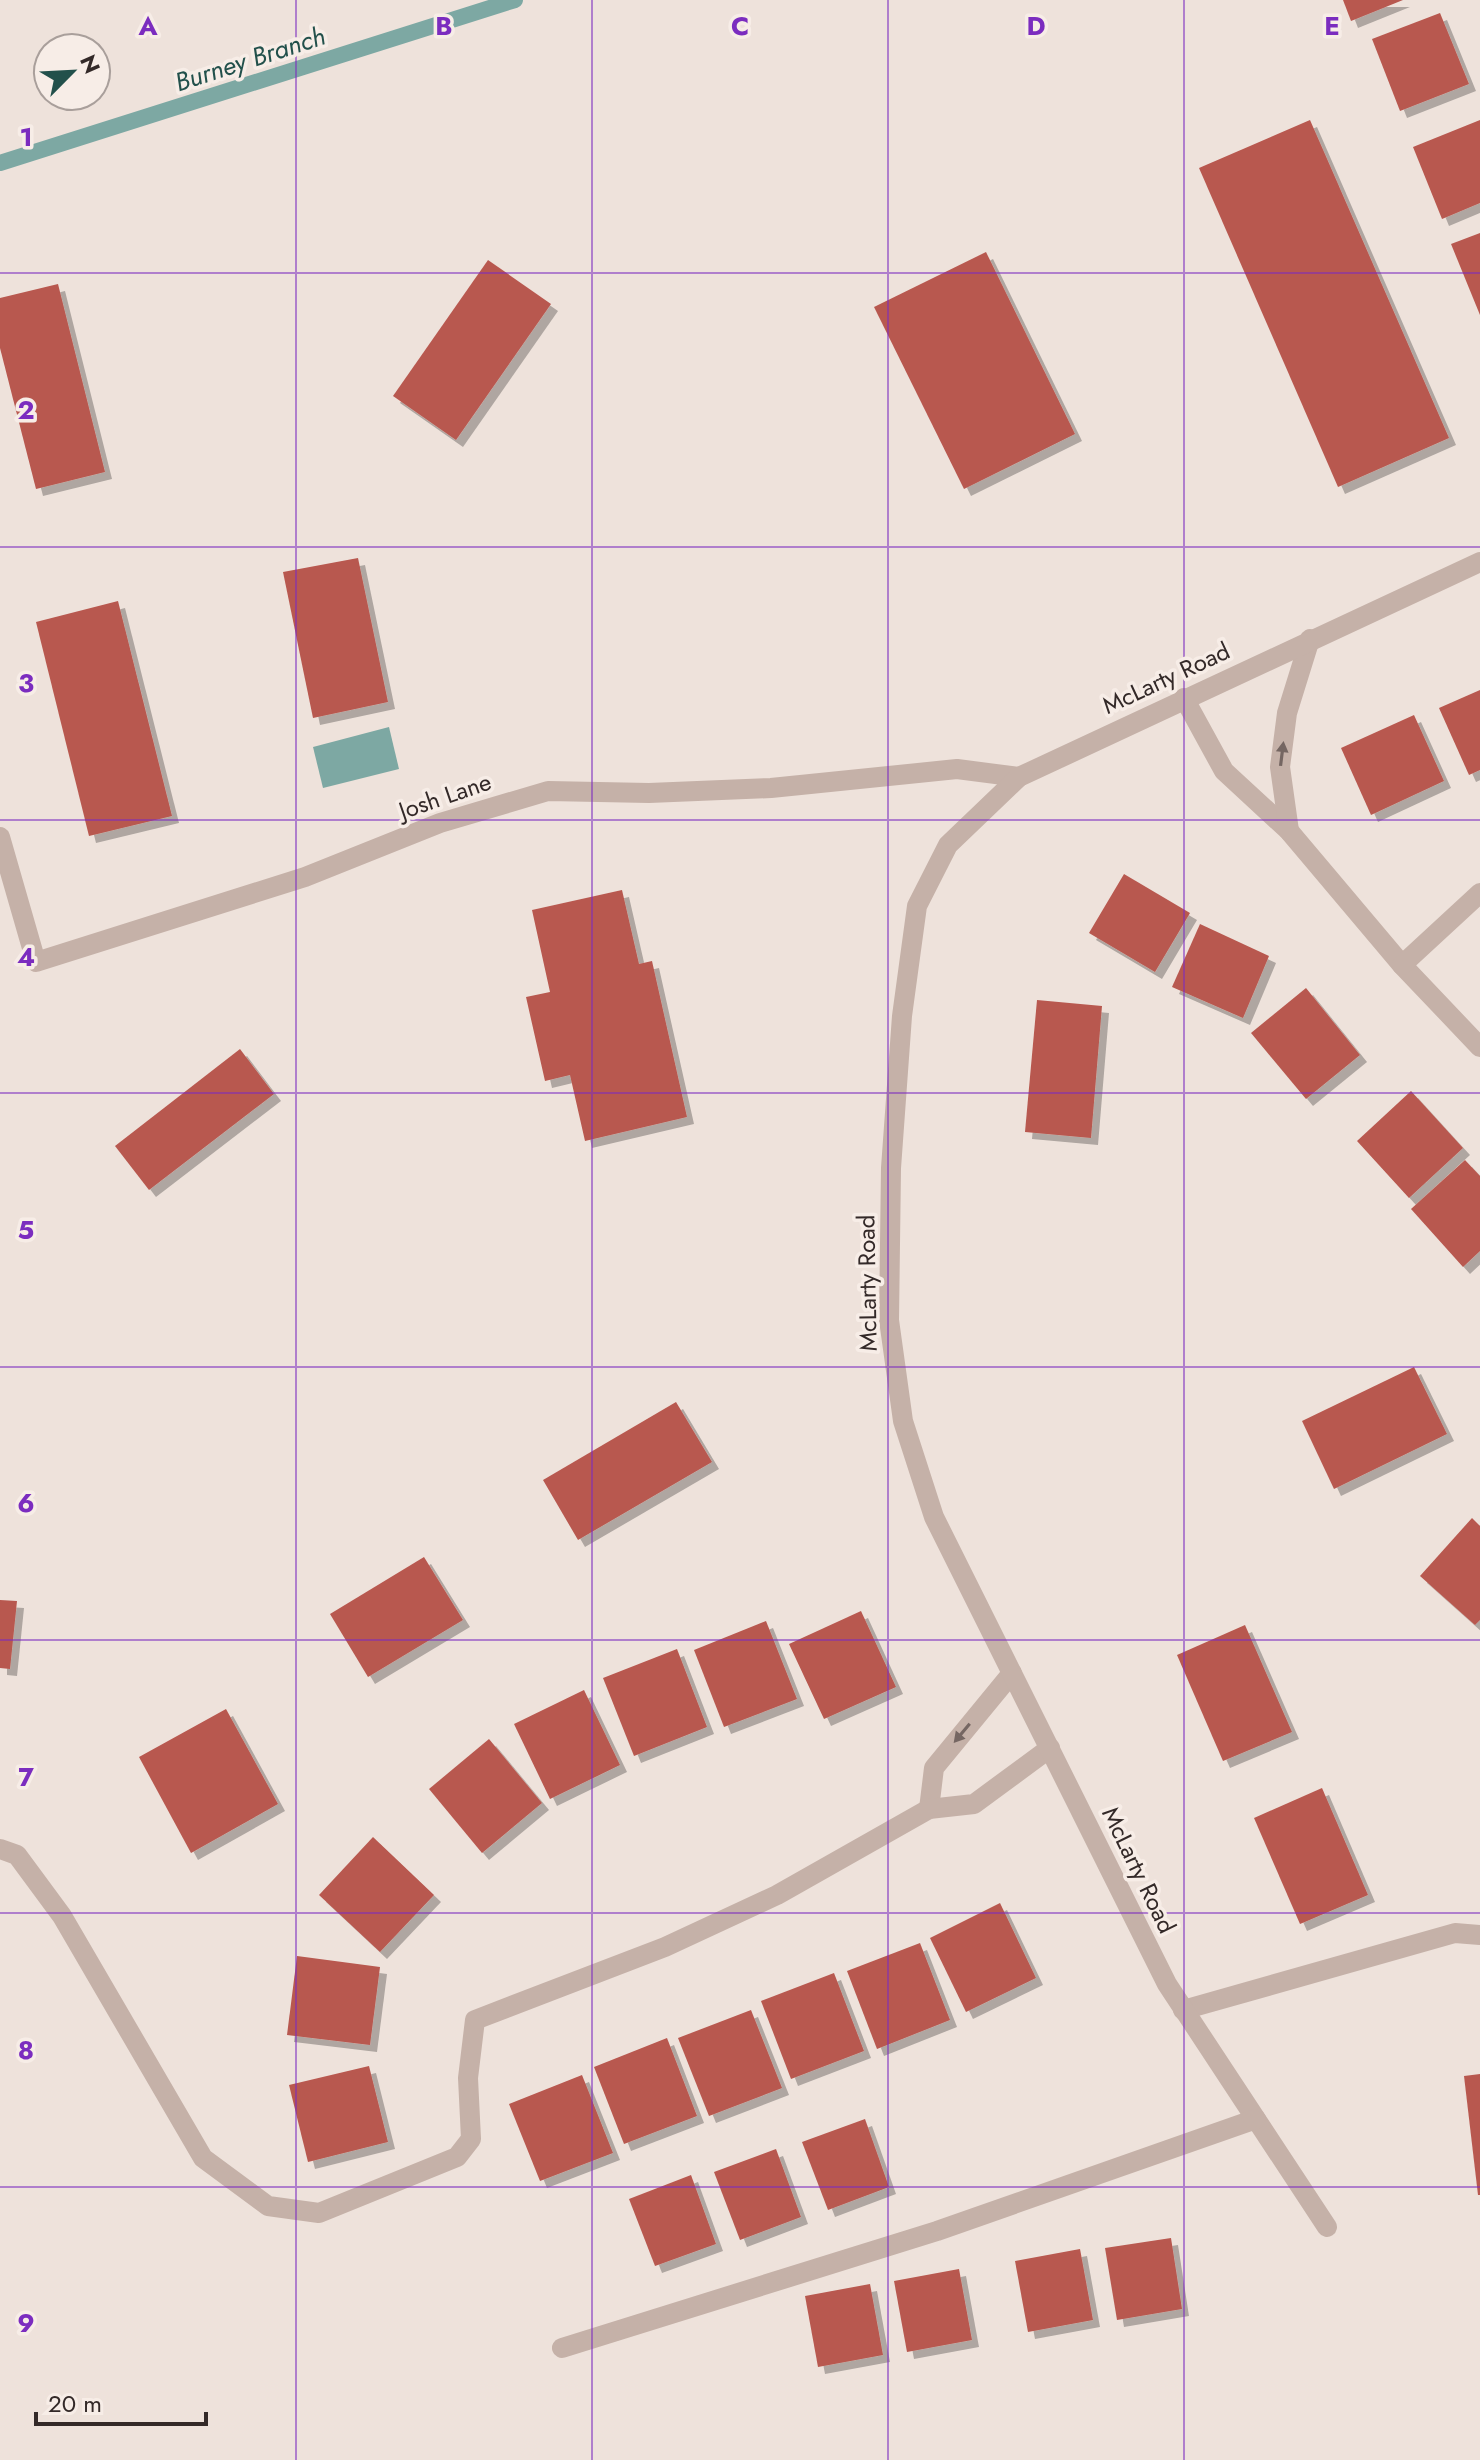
<svg xmlns="http://www.w3.org/2000/svg" width="1480" height="2460" viewBox="0 0 1480 2460" font-family="Jost,sans-serif">
  <style>
    .water { fill: #7da8a3 }
    .lines { fill: none; stroke-linecap: round; stroke-linejoin: round }
    .stream { stroke: #7da8a3; stroke-width: 16 }
    .building { fill: #b8584f; filter: url(#shadow) }
    .minor { stroke: #c5b1a8; stroke-width: 20 }
    .oneway { fill: #756662 }
    .grid { fill: none; stroke: #7b2cbf; stroke-width: 2; stroke-opacity: 0.55 }
    .labels { text-anchor: middle; dominant-baseline: central; stroke-width: 7; stroke-linejoin: round; paint-order: stroke }
    .street-label { font-size: 24px; fill: #332928; stroke: #f7ede7 }
    .water-label { font-size: 26px; font-style: italic; fill: #22504b; stroke: #f7ede7 }
    .grid-label { font-size: 26px; text-anchor: middle; font-weight: bold; fill: #7b2cbf; stroke: #f7ede7; stroke-width: 7; stroke-linejoin: round; paint-order: stroke }
  </style>
  <defs>
    <filter id="shadow"><feDropShadow dx="7" dy="7" stdDeviation="0" flood-color="#0004"/></filter>
  </defs>
  <rect width="100%" height="100%" fill="#eee2db"/>
  <path class="water" d="M389,727L399,769L323,788L313,747Z"/>
  <g class="lines">
    <path class="stream" d="M0,163L515,0"/>
  </g>
  <g class="building">
    <path d="M1343,0H1403L1351,21Z"/>
    <path d="M1440,13L1469,84L1400,111L1372,39Z"/>
    <path d="M1310,120L1449,438L1338,487L1199,168Z"/>
    <path d="M1480,120V203L1442,219L1413,147Z"/>
    <path d="M1480,233V315L1451,244Z"/>
    <path d="M986,252L1075,434L964,489L874,307Z"/>
    <path d="M488,260L551,304L456,440L393,396Z"/>
    <path d="M58,284L105,472L36,489L0,348V298Z"/>
    <path d="M358,558L388,702L313,718L283,572Z"/>
    <path d="M118,601L172,816L89,836L36,622Z"/>
    <path d="M1480,690V770L1469,775L1439,708Z"/>
    <path d="M1414,715L1444,781L1371,815L1341,748Z"/>
    <path d="M1124,874L1190,913L1155,972L1089,933Z"/>
    <path d="M622,890L639,964L652,961L687,1117L585,1141L570,1075L545,1081L526,997L550,992L532,910Z"/>
    <path d="M1200,924L1269,956L1243,1018L1172,987Z"/>
    <path d="M1306,988L1360,1055L1306,1099L1251,1033Z"/>
    <path d="M1037,1000L1102,1006L1091,1138L1025,1132Z"/>
    <path d="M240,1049L274,1094L149,1190L115,1146Z"/>
    <path d="M1411,1091L1463,1148L1409,1198L1357,1141Z"/>
    <path d="M1465,1160L1480,1176V1251L1463,1267L1411,1209Z"/>
    <path d="M1414,1367L1447,1434L1334,1489L1302,1421Z"/>
    <path d="M676,1402L712,1462L578,1540L543,1480Z"/>
    <path d="M1472,1518L1480,1526V1620L1475,1625L1420,1576Z"/>
    <path d="M424,1557L463,1620L368,1677L330,1614Z"/>
    <path d="M0,1600L17,1601L10,1669L0,1668Z"/>
    <path d="M861,1611L896,1687L824,1719L789,1644Z"/>
    <path d="M766,1621L797,1699L724,1727L694,1650Z"/>
    <path d="M1245,1625L1292,1732L1223,1761L1177,1655Z"/>
    <path d="M677,1649L707,1727L634,1756L603,1678Z"/>
    <path d="M584,1690L620,1765L550,1799L514,1724Z"/>
    <path d="M226,1709L278,1804L191,1853L139,1757Z"/>
    <path d="M489,1739L542,1803L482,1853L429,1789Z"/>
    <path d="M1322,1788L1368,1895L1300,1924L1254,1818Z"/>
    <path d="M373,1837L434,1895L380,1952L319,1895Z"/>
    <path d="M1000,1903L1036,1978L966,2012L930,1938Z"/>
    <path d="M920,1943L950,2020L877,2049L847,1971Z"/>
    <path d="M297,1956L380,1967L370,2045L287,2035Z"/>
    <path d="M834,1973L864,2051L791,2079L761,2001Z"/>
    <path d="M751,2010L782,2088L709,2116L678,2038Z"/>
    <path d="M667,2038L697,2116L624,2144L594,2067Z"/>
    <path d="M369,2066L388,2142L308,2162L289,2085Z"/>
    <path d="M1480,2074V2195H1478L1464,2076Z"/>
    <path d="M582,2075L613,2153L540,2181L509,2104Z"/>
    <path d="M865,2119L889,2187L828,2210L802,2142Z"/>
    <path d="M776,2149L801,2217L740,2240L714,2172Z"/>
    <path d="M691,2175L716,2244L655,2266L629,2199Z"/>
    <path d="M1171,2238L1182,2309L1117,2320L1105,2248Z"/>
    <path d="M1080,2249L1093,2320L1028,2332L1015,2261Z"/>
    <path d="M959,2269L972,2340L907,2352L894,2281Z"/>
    <path d="M870,2284L883,2355L818,2367L805,2296Z"/>
  </g>
  <g class="lines">
    <g class="minor">
      <path d="M1184,698L1224,771L1289,831L1402,965L1480,1047"/>
      <path d="M1289,831L1280,767L1287,713L1310,639"/>
      <path d="M0,837L36,962L305,877L440,823L548,791L649,793L771,788L957,769L1019,777"/>
      <path d="M1402,965L1480,893"/>
      <path d="M929,1809L934,1768L1012,1673"/>
      <path d="M0,1849L17,1855L62,1916L203,2158L268,2206L319,2213L457,2157L471,2139L468,2078L475,2020L665,1947L777,1895L929,1809L974,1804L1050,1748"/>
      <path d="M1183,2010L1455,1933L1480,1935"/>
      <path d="M1327,2227L1167,1984L934,1517L903,1421L889,1320L891,1168L902,1016L917,906L948,845L1019,777L1480,562"/>
      <path d="M562,2348L937,2231L1256,2119"/>
    </g>
  </g>
  <defs><path id="oneway-solid" d="M-6-.8H1V-3.2L6.5 0L1 3.2V.8H-6Z" transform="scale(2)"/></defs>
  <g class="oneway">
    <use href="#oneway-solid" transform="translate(1282 754) rotate(-83)"/>
    <use href="#oneway-solid" transform="translate(962 1733) rotate(130)"/>
  </g>
  <path class="grid" d="M296,0V2460M592,0V2460M888,0V2460M1184,0V2460M0,273H1480M0,547H1480M0,820H1480M0,1093H1480M0,1367H1480M0,1640H1480M0,1913H1480M0,2187H1480"/>
  <g class="labels">
    <g class="street-label">
      <text transform="translate(1166 678) rotate(-25)">McLarty Road</text>
      <text transform="translate(445 796) rotate(-19)">Josh Lane</text>
      <text transform="translate(867 1283) rotate(-91)">McLarty Road</text>
      <text transform="translate(1139 1870) rotate(64)">McLarty Road</text>
    </g>
    <g class="water-label">
      <text transform="translate(250 59) rotate(-18)">Burney Branch</text>
    </g>
  </g>
  <g class="grid-label">
    <text x="148" y="35">A</text>
    <text x="444" y="35">B</text>
    <text x="740" y="35">C</text>
    <text x="1036" y="35">D</text>
    <text x="1332" y="35">E</text>
    <text x="26" y="146">1</text>
    <text x="26" y="419">2</text>
    <text x="26" y="692">3</text>
    <text x="26" y="966">4</text>
    <text x="26" y="1239">5</text>
    <text x="26" y="1512">6</text>
    <text x="26" y="1786">7</text>
    <text x="26" y="2059">8</text>
    <text x="26" y="2332">9</text>
  </g>
  <g transform="translate(72 72) rotate(66)"><circle r="38" fill="#f7ede7" stroke="#a99f9b" stroke-width="2"/>
  <path d="M0-6L14 30L0 20L-14 30Z" fill="#22504b"/>
  <text y="-12" font-size="22" font-weight="bold" text-anchor="middle" fill="#332928">N</text>
  </g>
  <path d="M36 2412v12h170v-12" fill="none" stroke="#332928" stroke-width="4"/>
  <text x="48" y="2412" font-size="24" fill="#332928" stroke="#f7ede7" stroke-width="6" paint-order="stroke">20 m</text>
</svg>
